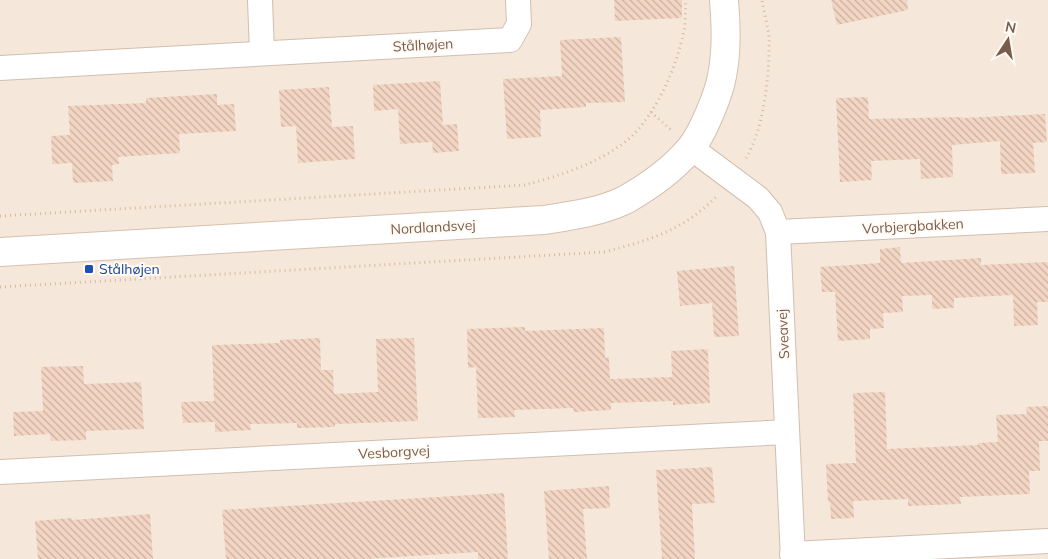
<svg xmlns="http://www.w3.org/2000/svg" width="1048" height="559" viewBox="0 0 1048 559" font-family="Mulish,sans-serif">
  <style>
    .residential { fill: #f5e8da }
    .building { fill: url(#building-back-hatch) }
    .lines { fill: none; stroke-linecap: round; stroke-linejoin: round }
    .street-casing { stroke: #d1beb0; stroke-width: 26 }
    .secondary-casing { stroke: #d6c0b0; stroke-width: 30 }
    .path { stroke: #d9b8a5; stroke-width: 3; stroke-dasharray: 1 4; stroke-linecap: butt }
    .street { stroke: #fff; stroke-width: 24 }
    .secondary { stroke: #fff; stroke-width: 28 }
    .transit-dot { fill: #1a4fb4; stroke: #fffaf3; stroke-width: 2 }
    .labels { text-anchor: middle; dominant-baseline: central; stroke-width: 4; stroke-linejoin: round; paint-order: stroke }
    .street-label { font-size: 14px; fill: #7a5c4d; stroke: #fffaf3 }
    .transit-label { font-size: 14px; fill: #164399; stroke: #fffaf3; text-anchor: start }
  </style>
  <defs>
    <pattern id="building-back-hatch" width="6" height="6" patternUnits="userSpaceOnUse" patternTransform="scale(1.25)"><rect width="6" height="6" fill="#f3d5c3"/><path d="M-1 5l2 2M0 0l6 6M5-1l2 2" fill="none" stroke="#cab0a1"/></pattern>
  </defs>
  <rect width="100%" height="100%" fill="#fdf6ec"/>
  <rect class="residential" x="0" y="0" width="1048" height="559"/>
  <g class="building">
    <path d="M614,0H682V18L615,21Z"/>
    <path d="M831,0H907L908,10L837,25Z"/>
    <path d="M621,37L625,102L586,103V107L540,110L541,137L507,139L503,79L562,76L560,40Z"/>
    <path d="M440,81L443,125L457,124L459,151L433,153L432,142L400,144L398,109L374,111L373,85Z"/>
    <path d="M329,87L332,127L353,126L355,159L298,163L296,126L281,127L279,90Z"/>
    <path d="M217,94V105L234,104L236,131L179,134L180,153L118,157L119,164L112,165L113,181L73,183L72,163L52,164L51,136L70,135L68,106L146,103V98Z"/>
    <path d="M868,97L869,119L963,117V118L1045,114L1047,142L1033,143L1035,173L1001,174L1000,141L952,145L953,177L921,179L920,159L871,161L872,180L840,182L836,98Z"/>
    <path d="M900,247L901,263L981,258V265L1048,262V302H1037L1038,325L1014,326L1013,295L954,298V308L932,309V295L902,296L903,312L883,313L884,328L870,329V339L838,341L835,292H822L820,267L880,263V249Z"/>
    <path d="M734,266L739,336L714,337L712,303L680,306L677,271Z"/>
    <path d="M525,327V331L604,328L605,358L609,357L610,379L672,377L671,351L708,349L710,403L673,405V401L611,403V410L574,412L573,408L514,410L515,417L478,418L476,367L468,368L467,329Z"/>
    <path d="M320,338L321,370H333L334,394L378,392L376,339L414,338L418,421L335,424V427L297,428V423L250,424L251,430L215,432V422L183,423L181,402L214,401L212,345L280,343V340Z"/>
    <path d="M83,366L84,384L141,382L144,429L86,431V440L51,441L50,434L14,436L13,412L43,411L41,367Z"/>
    <path d="M885,392L887,449L978,445V443L998,442L996,415L1027,414L1026,407L1048,406V441H1039L1040,471H1029L1030,494L960,497L961,504L908,506V499L853,501L854,518L831,519L830,502H828L826,464L856,463L853,393Z"/>
    <path d="M712,467L715,503L692,504L695,559H662L656,470Z"/>
    <path d="M609,486L610,508L583,509L587,559H549L544,491Z"/>
    <path d="M504,493L508,559H478V552L365,559H226L222,510Z"/>
    <path d="M150,514L153,559H38L35,521L72,518V520Z"/>
  </g>
  <g class="lines">
    <g class="street-casing">
      <g id="street">
        <path d="M260,0L262,53"/>
        <path d="M0,68L510,40L519,24L518,0"/>
        <path d="M691,148L758,198L770,212L778,232L793,559"/>
        <path d="M778,232L1048,219"/>
        <path d="M0,472L787,432"/>
        <path d="M792,554L1048,541"/>
      </g>
    </g>
    <g class="secondary-casing">
      <path id="secondary" d="M0,252L544,220C571,216 600,212 625,200C648,187 673,169 690,149C702,135 719,94 722,76C727,50 726,26 724,0"/>
    </g>
    <g class="path">
      <path d="M651,112L671,130"/>
      <path d="M746,158C764,129 770,73 769,38C768,26 764,12 762,0"/>
      <path d="M0,216L525,185C560,176 605,161 632,136C659,109 676,67 684,31C686,21 685,10 686,0"/>
      <path d="M0,287L604,252C650,240 682,231 716,197"/>
    </g>
    <use href="#street" class="street"/>
    <use href="#secondary" class="secondary"/>
  </g>
  <rect class="transit-dot" x="84" y="264" width="10" height="10" rx="2.5"/>
  <g class="labels">
    <g class="street-label">
      <text transform="translate(423 45) rotate(-3)">Stålhøjen</text>
      <text transform="translate(913 226) rotate(-3)">Vorbjergbakken</text>
      <text transform="translate(433 227) rotate(-3)">Nordlandsvej</text>
      <text transform="translate(783 334) rotate(-93)">Sveavej</text>
      <text transform="translate(394 452) rotate(-3)">Vesborgvej</text>
    </g>
    <g class="transit-label">
      <text x="99" y="269">Stålhøjen</text>
    </g>
  </g>
  <g transform="translate(1008 40) rotate(12)" stroke="#fffaf3" stroke-width="4" paint-order="stroke">
  <path d="M0-4L9 19L0 12L-9 19Z" fill="#7a5c4d"/>
  <text y="-8" font-size="14" font-weight="bold" text-anchor="middle" fill="#7a5c4d">N</text>
  </g>
</svg>
